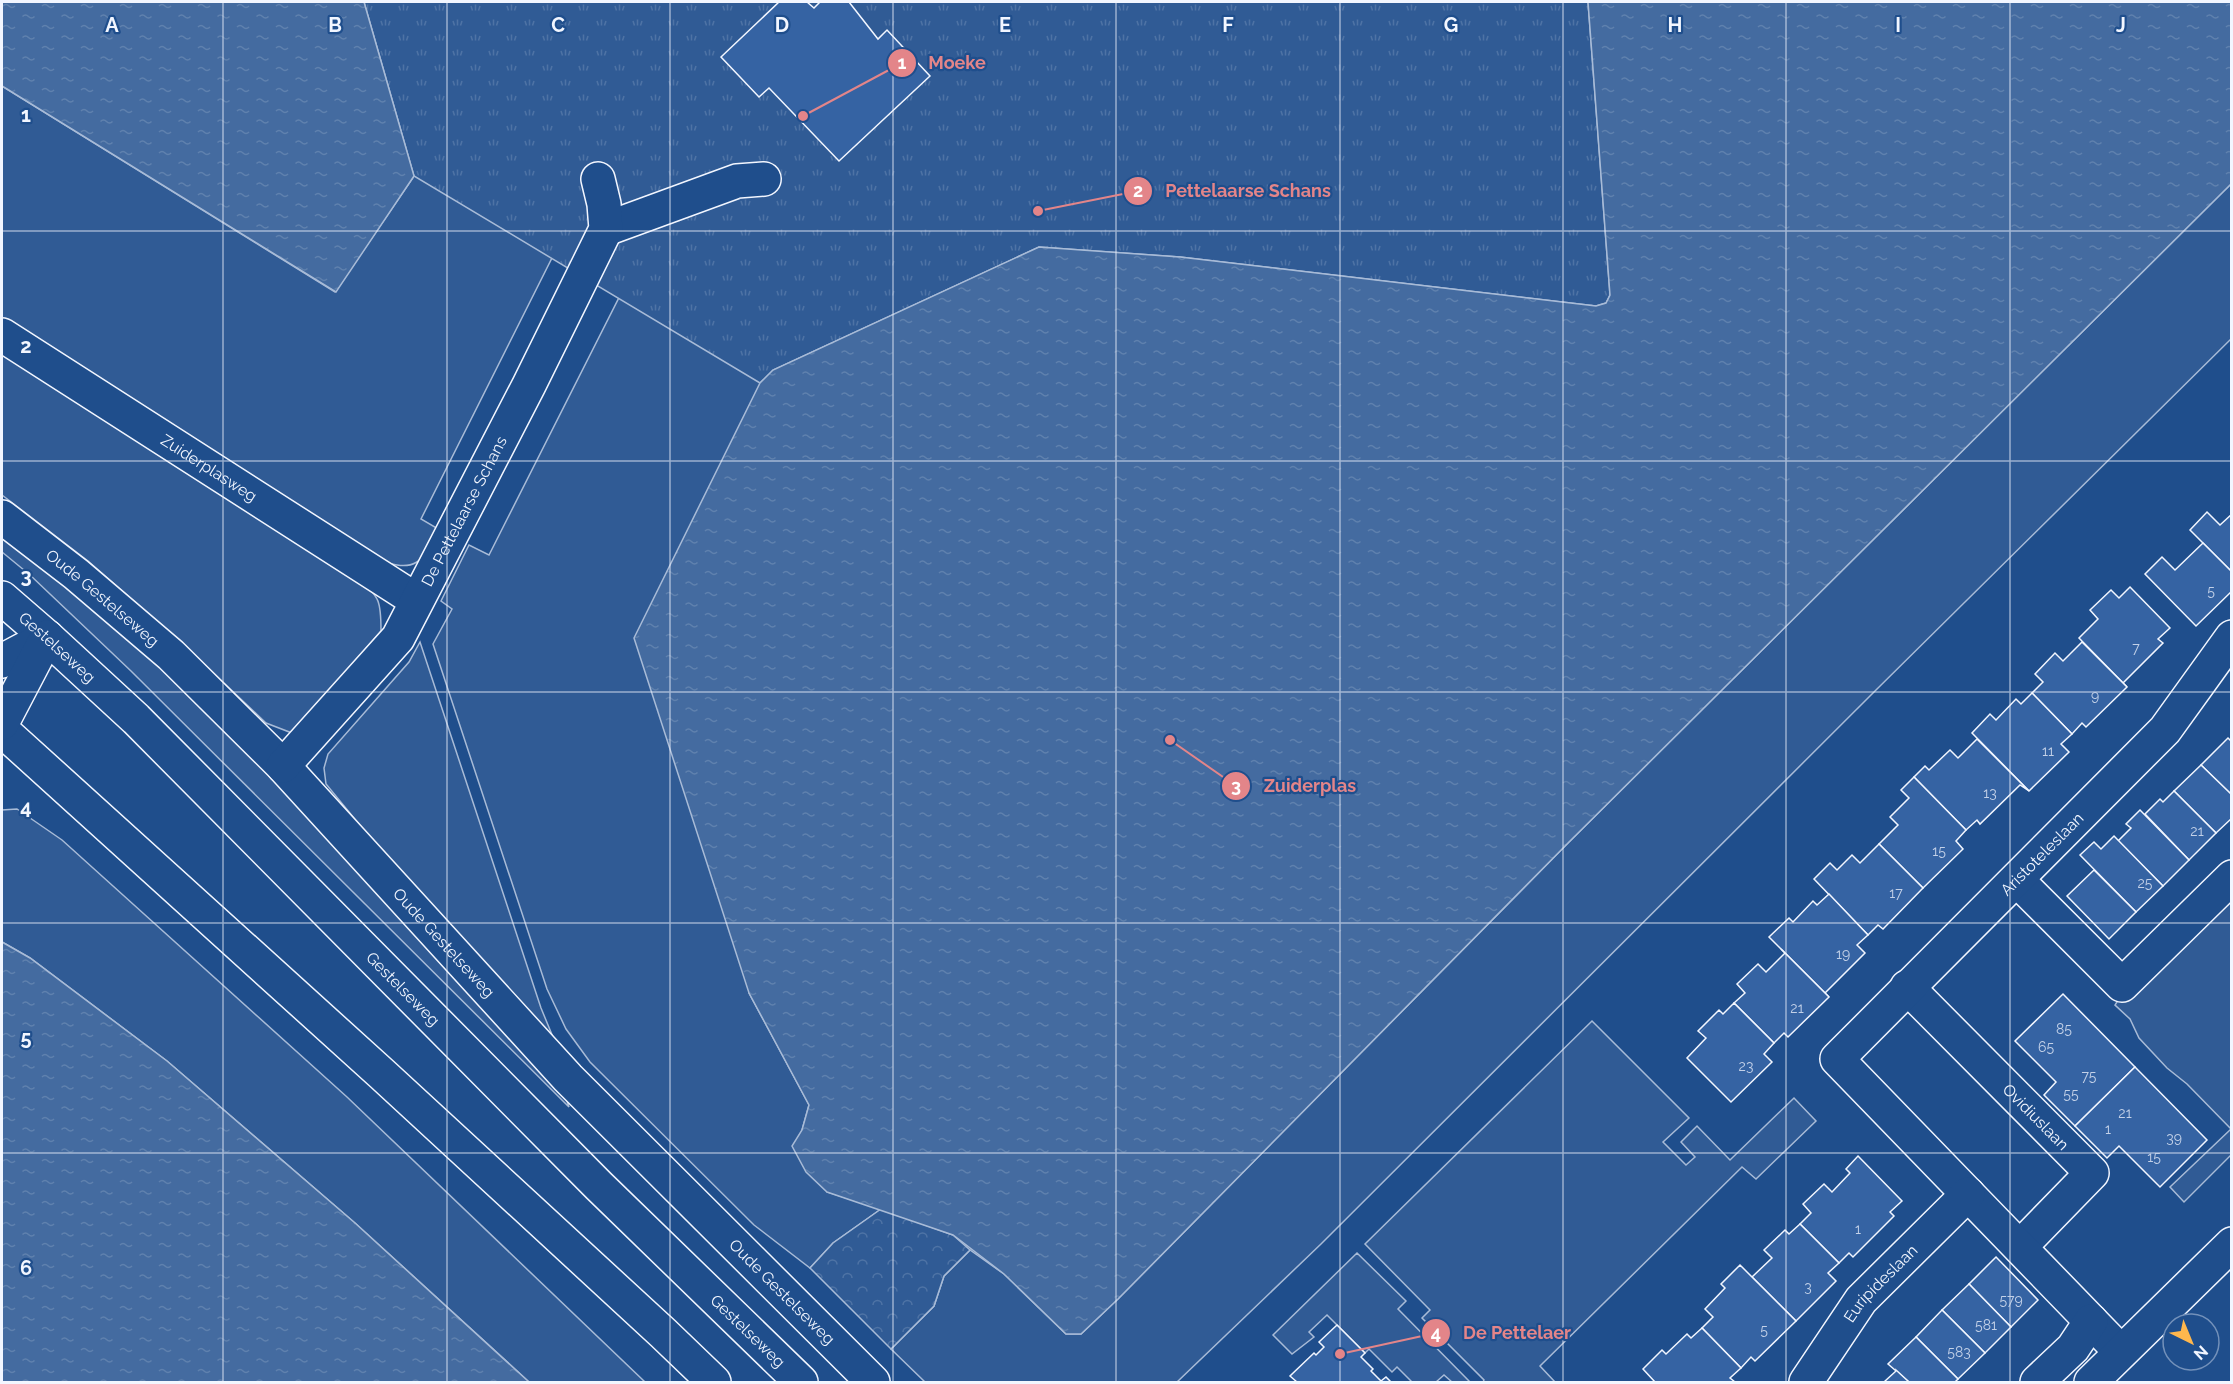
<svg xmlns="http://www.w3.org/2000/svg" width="2233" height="1384" viewBox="0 0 2233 1384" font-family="Raleway,sans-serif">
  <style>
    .grass { fill: #305b95; stroke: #a8bbd7; stroke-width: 1.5 }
    .forest { fill: url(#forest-crowns); stroke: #a8bbd7; stroke-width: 1.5 }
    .park { fill: url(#park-tufts); stroke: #a8bbd7; stroke-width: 1.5 }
    .water { fill: url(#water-ripples); stroke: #a8bbd7; stroke-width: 1.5 }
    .building { fill: #3563a3; stroke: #f2f6ff; stroke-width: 1.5 }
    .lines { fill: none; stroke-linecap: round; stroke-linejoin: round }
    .minor-casing { stroke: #f2f6ff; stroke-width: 36 }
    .major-casing { stroke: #f2f6ff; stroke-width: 36 }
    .highway-casing { stroke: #f2f6ff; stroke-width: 36 }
    .minor { stroke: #1f4e8c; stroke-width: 33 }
    .major { stroke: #1f4e8c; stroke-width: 33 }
    .highway { stroke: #1f4e8c; stroke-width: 33 }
    .grid { fill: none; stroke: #f2f6ff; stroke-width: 1.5; stroke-opacity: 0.55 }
    .labels { text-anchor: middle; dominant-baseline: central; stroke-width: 4.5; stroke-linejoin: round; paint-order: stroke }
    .number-label { font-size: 14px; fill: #c3d1e8 }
    .street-label { font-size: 16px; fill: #f2f6ff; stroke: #1f4e8c }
    .grid-label { font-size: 20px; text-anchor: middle; font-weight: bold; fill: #f2f6ff; stroke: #1f4e8c; stroke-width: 4.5; stroke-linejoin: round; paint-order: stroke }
    .leader { fill: none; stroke: #e38589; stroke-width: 2 }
    .callout-dot { fill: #e38589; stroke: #1f4e8c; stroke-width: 2 }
    .mark-label { font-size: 18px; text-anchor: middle; font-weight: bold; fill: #fff }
    .callout-label { font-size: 18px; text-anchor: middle; font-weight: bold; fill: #e38589; stroke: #1f4e8c; stroke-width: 4.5; stroke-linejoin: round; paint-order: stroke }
  </style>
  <defs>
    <pattern id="forest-crowns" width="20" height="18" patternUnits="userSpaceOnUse" patternTransform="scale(1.5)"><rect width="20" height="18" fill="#305b95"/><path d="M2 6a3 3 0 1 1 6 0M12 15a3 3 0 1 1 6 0" fill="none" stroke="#4e73a5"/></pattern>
    <pattern id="park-tufts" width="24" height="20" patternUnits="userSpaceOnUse" patternTransform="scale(1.5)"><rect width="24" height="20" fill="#305b95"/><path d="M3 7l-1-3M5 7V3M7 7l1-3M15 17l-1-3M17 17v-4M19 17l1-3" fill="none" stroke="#4e73a5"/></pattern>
    <pattern id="water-ripples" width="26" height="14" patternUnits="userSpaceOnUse" patternTransform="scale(1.5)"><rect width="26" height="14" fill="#446ba0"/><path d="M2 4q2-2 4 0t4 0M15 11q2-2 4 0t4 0" fill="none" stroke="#5f81ae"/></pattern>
  </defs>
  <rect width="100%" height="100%" fill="#1f4e8c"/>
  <g class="grass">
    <path d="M364,2L563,236L421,519L440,530C422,563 415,574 377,559L2,319V86L335,292L414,176Z"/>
    <path d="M1588,2L1610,295L1039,247L773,370L760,383L749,993L809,1105L802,1130L827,1192L881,1209L833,1243L810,1268L754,1225L590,1062L566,1029L547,989L433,644L452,609L441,601L469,545L489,555L637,262Z"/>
    <path d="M2231,184V339L1875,691L1321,1244L1177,1382H925L891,1349L934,1306L944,1276L970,1250L1004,1274L1066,1334H1081L1118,1299L1568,843Z"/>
    <path d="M2,348L358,577C380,598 381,601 381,631L292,733L266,723L184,645L88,561L2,495Z"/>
    <path d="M2,528L129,632L323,828L563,1088L569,1107L131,671L30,575L2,552Z"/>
    <path d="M420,642L541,1008L555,1042L390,862L326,784L324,768L328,754L409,662Z"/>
    <path d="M17,809L62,840L347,1097L645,1382H529L355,1223L167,1061L30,958L2,942V810Z"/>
    <path d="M2231,885V1155L2184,1202L2170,1187L2231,1129L2187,1084L2167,1068L2139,1038L2130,1019L2115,1005L2120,997Z"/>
    <path d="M1592,1021L1689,1118L1663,1142L1686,1165L1695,1157L1681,1142L1697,1126L1730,1160L1794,1098L1816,1121L1756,1179L1742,1167L1540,1366L1555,1382H1483L1484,1380L1422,1318L1430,1310L1365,1244Z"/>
    <path d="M1357,1253L1406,1301L1398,1309L1469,1381L1468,1382H1452L1444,1375L1436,1382H1412L1397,1367L1392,1372L1369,1349L1365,1353L1327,1315L1309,1332L1314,1337L1292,1354L1273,1335Z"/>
  </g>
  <path class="forest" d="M881,1209L953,1235L970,1250L944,1276L934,1306L891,1349L810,1268L833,1243Z"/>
  <path class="park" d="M364,2H1588L1610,295L1606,303L1596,306L1180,257L1039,247L773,370L760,383L414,176Z"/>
  <g class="water">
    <path d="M2,2H364L414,176L336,292L2,86Z"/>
    <path d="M1588,2H2231V184L1568,843L1118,1299L1081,1334H1066L1004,1274L953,1235L827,1192L806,1172L792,1146L802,1130L809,1105L749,993L634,638L760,383L773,370L1039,247L1180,257L1596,306L1606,303L1610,295Z"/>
    <path d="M2,942L30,958L167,1061L355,1223L529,1382H2Z"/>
  </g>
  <g class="building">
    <path d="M779,2H807L814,8L820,2H849L878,39L887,30L930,76L839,161L769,88L759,97L721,57Z"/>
    <path d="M2207,512L2220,525L2232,514V572L2190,530Z"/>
    <path d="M2203,543L2232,572V591L2196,626L2145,574L2162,557L2175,570Z"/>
    <path d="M2130,587L2170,628L2158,639L2163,643L2123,683L2127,687L2079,638L2098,619L2090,610L2111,590L2119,598Z"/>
    <path d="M2082,642L2127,687L2086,727L2082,723L2072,734L2032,693L2043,682L2035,674L2055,653L2063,661Z"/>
    <path d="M2032,693L2072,734L2061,744L2069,752L2029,791L1972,733L1990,714L1996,720L2016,699L2021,704Z"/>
    <path d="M2228,738L2232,742V795L2201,765Z"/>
    <path d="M1977,739L2029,791L2020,785L1980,824L1977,820L1966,830L1914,777L1925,766L1929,770L1950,750L1958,758Z"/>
    <path d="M2201,765L2232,795V818L2216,833L2174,791Z"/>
    <path d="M1914,777L1966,830L1956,841L1963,849L1923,888L1879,844L1898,825L1890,817L1909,798L1901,790Z"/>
    <path d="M2174,791L2216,833L2189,860L2145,814L2160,799L2163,802Z"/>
    <path d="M2140,810L2189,860L2163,886L2118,841L2131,828L2126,824Z"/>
    <path d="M2114,836L2163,886L2136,912L2080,855L2094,842L2101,849Z"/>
    <path d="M1879,844L1923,888L1883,929L1878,925L1868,935L1814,879L1830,863L1837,870L1852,855L1860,863Z"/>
    <path d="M2094,870L2136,912L2109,939L2067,896Z"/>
    <path d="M1829,894L1868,935L1857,945L1865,953L1825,993L1829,997L1769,937L1789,918L1793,922L1813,901L1817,905Z"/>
    <path d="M1781,949L1829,997L1788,1037L1784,1033L1774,1043L1734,1003L1745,993L1737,984L1758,964L1766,972L1785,953Z"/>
    <path d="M2063,994L2135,1067L2075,1126L2044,1095L2056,1082L2015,1041Z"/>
    <path d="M1734,1003L1774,1043L1764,1054L1772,1062L1731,1102L1687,1058L1706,1038L1698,1031L1719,1010L1723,1014Z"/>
    <path d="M2135,1067L2207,1140L2160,1187L2119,1146L2107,1158L2075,1126Z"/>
    <path d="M1858,1156L1902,1201L1890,1212L1894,1216L1853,1257L1849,1253L1839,1263L1800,1224L1811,1213L1803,1204L1824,1184L1832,1192L1850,1173L1846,1169Z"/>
    <path d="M1800,1224L1839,1263L1828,1273L1836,1281L1796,1321L1752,1277L1772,1258L1764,1250L1785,1230L1789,1234Z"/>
    <path d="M1996,1257L2038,1300L2011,1327L1969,1284Z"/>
    <path d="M1740,1265L1796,1321L1755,1361L1751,1357L1741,1368L1702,1328L1713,1317L1705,1309L1725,1288L1721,1284Z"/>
    <path d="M1969,1284L2011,1327L1985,1353L1942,1310Z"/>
    <path d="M1942,1310L1985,1353L1958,1379L1916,1337Z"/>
    <path d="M1337,1325L1365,1353L1361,1357L1373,1369L1371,1371L1381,1381L1386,1377L1391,1382H1297L1290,1376L1314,1353L1316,1355L1324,1347L1319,1342Z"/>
    <path d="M1702,1328L1741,1368L1730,1378L1735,1382H1655L1643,1369L1662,1350L1666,1354L1687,1334L1691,1338Z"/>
    <path d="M1916,1337L1958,1379L1955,1382H1909L1888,1364Z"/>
    <path d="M1896,1370L1909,1382H1884L1896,1371Z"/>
  </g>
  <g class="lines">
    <g class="minor-casing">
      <g id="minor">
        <path d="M606,229L737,181L764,179"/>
        <path id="s1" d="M2,335L416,600"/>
        <path id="s2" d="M2,517L76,574L171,655L283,766L568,1078L873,1382"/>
        <path id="s3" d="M283,766L398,638L529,385L606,229L604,204L598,179"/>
        <path d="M2017,880L2122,985L2232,877"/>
        <path id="s4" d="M1907,987L2092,1173L2020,1247"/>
        <path id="s5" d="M2121,1352L1837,1059L2165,730L2232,637"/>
        <path id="s6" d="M1806,1382L1861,1300L1968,1194"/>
        <path d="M2037,1382L2073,1348L2091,1321"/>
        <path d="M2091,1382L2232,1244"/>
      </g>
    </g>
    <g class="major-casing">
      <g id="major">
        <path id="s7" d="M2,598L47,637L136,719L599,1186L801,1382"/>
        <path d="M2,730L382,1074L663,1333L714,1382"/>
      </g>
    </g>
    <g class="highway-casing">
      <g id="highway">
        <path d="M2,661L47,637"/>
        <path d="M2,723L47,637"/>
      </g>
    </g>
    <use href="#minor" class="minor"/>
    <use href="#major" class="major"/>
    <use href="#highway" class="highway"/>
  </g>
  <path class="grid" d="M223,2V1382M447,2V1382M670,2V1382M893,2V1382M1116,2V1382M1340,2V1382M1563,2V1382M1786,2V1382M2010,2V1382M2,231H2232M2,461H2232M2,692H2232M2,923H2232M2,1153H2232"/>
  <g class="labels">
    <g class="number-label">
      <text x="2211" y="591">5</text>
      <text x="2136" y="648">7</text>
      <text x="2095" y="696">9</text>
      <text x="2048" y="751">11</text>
      <text x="1990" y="793">13</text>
      <text x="2197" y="831">21</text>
      <text x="1939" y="851">15</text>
      <text x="2145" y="883">25</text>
      <text x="1896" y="893">17</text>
      <text x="1843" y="954">19</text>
      <text x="1797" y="1008">21</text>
      <text x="2064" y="1029">85</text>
      <text x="2046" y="1047">65</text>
      <text x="1746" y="1066">23</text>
      <text x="2089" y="1076">75</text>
      <text x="2071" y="1094">55</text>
      <text x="2125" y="1113">21</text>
      <text x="2108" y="1129">1</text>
      <text x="2174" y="1138">39</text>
      <text x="2154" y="1157">15</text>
      <text x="1858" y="1229">1</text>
      <text x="1808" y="1287">3</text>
      <text x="2011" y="1300">579</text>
      <text x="1986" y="1325">581</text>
      <text x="1764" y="1330">5</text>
      <text x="1959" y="1352">583</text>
    </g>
    <g class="street-label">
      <text stroke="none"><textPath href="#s1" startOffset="246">Zuiderplasweg</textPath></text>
      <text stroke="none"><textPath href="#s3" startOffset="315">De Pettelaarse Schans</textPath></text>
      <text stroke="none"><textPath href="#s2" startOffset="129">Oude Gestelseweg</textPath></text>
      <text stroke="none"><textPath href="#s7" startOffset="74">Gestelseweg</textPath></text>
      <text stroke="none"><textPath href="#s5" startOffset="698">Aristoteleslaan</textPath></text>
      <text stroke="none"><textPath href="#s2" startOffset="615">Oude Gestelseweg</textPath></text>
      <text stroke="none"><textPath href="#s7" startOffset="560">Gestelseweg</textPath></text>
      <text stroke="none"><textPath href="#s4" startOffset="183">Ovidiuslaan</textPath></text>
      <text stroke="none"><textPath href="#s6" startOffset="124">Euripideslaan</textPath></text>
      <text stroke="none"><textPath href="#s2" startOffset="1101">Oude Gestelseweg</textPath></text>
      <text stroke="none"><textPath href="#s7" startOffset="1046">Gestelseweg</textPath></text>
    </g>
  </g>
  <g class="grid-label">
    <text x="112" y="32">A</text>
    <text x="335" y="32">B</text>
    <text x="558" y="32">C</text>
    <text x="782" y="32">D</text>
    <text x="1005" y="32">E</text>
    <text x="1228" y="32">F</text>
    <text x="1451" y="32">G</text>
    <text x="1675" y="32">H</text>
    <text x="1898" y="32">I</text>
    <text x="2121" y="32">J</text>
    <text x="26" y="122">1</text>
    <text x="26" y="353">2</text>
    <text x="26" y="583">3</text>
    <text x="26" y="814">4</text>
    <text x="26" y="1045">5</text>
    <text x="26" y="1275">6</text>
  </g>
  <path class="leader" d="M803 116L902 63M1038 211L1138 191M1170 740L1236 786M1340 1354L1436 1333"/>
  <g class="callout-dot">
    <circle cx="803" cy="116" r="6"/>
    <circle cx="1038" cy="211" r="6"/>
    <circle cx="1170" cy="740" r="6"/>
    <circle cx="1340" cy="1354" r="6"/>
    <circle cx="902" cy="63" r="15"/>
    <circle cx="1138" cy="191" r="15"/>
    <circle cx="1236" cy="786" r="15"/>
    <circle cx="1436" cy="1333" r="15"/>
  </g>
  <g class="mark-label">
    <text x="902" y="69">1</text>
    <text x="1138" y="197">2</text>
    <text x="1236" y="792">3</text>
    <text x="1436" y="1339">4</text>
  </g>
  <g class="callout-label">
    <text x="957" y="69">Moeke</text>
    <text x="1248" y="197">Pettelaarse Schans</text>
    <text x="1310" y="792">Zuiderplas</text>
    <text x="1517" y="1339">De Pettelaer</text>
  </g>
  <rect width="2233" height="1384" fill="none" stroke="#f2f6ff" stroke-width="6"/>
  <g transform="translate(2191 1342) rotate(137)"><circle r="28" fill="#1f4e8c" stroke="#7391ba" stroke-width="1.5"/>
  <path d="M0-4.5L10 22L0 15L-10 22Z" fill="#ffb74d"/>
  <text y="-9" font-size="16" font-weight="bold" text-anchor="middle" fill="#f2f6ff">N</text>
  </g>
</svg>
